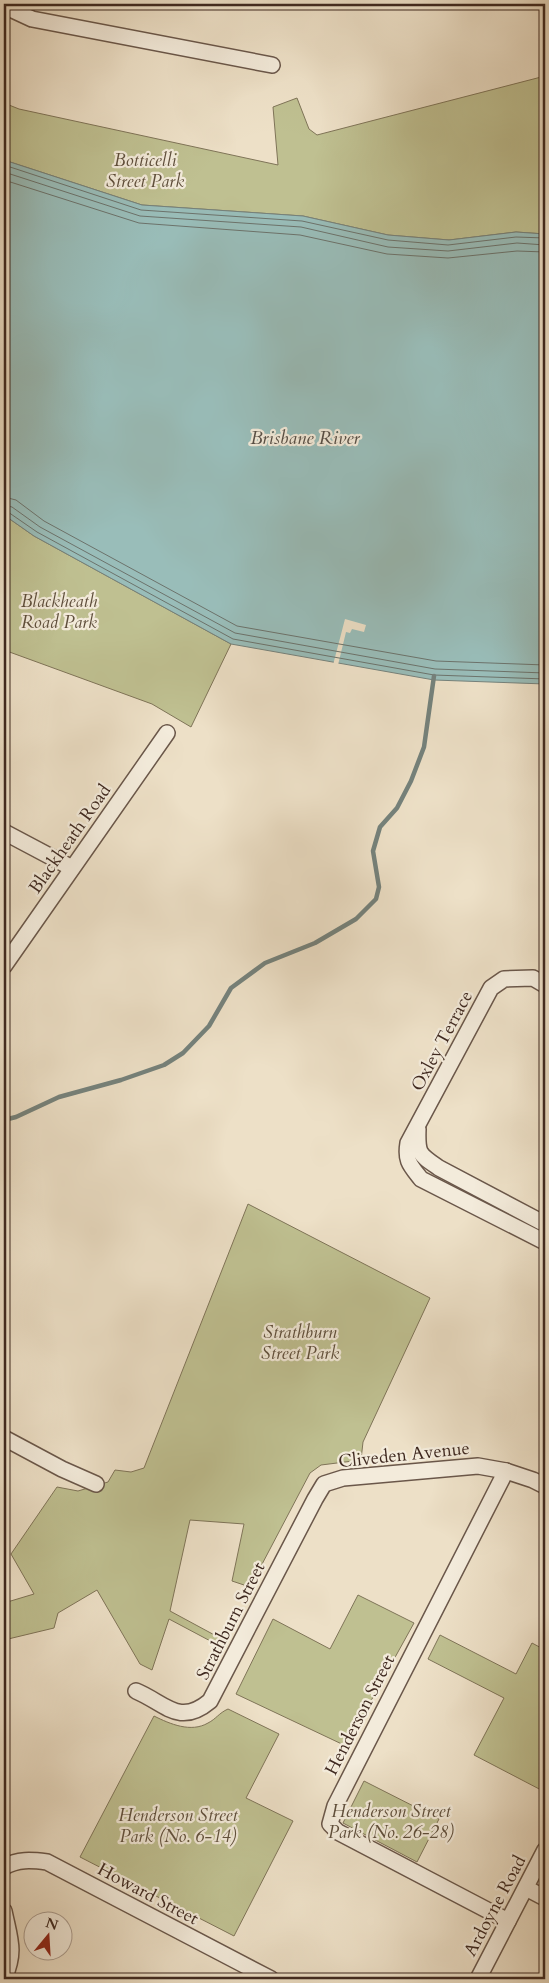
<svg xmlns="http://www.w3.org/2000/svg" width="549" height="1983" viewBox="0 0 549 1983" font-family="Cardo,serif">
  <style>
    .green { fill: #bfc091; stroke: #7f7458 }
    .water { fill: #99bdb9; stroke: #75827c }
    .pier { fill: #ede0c7 }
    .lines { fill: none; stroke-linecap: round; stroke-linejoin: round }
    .shore { stroke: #6c736c; stroke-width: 1 }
    .stream { stroke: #75827c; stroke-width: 4.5 }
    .minor-casing { stroke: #6a574a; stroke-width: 18 }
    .minor { stroke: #f3ebdb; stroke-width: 15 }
    .labels { text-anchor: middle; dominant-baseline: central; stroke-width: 4.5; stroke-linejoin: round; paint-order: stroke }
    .park-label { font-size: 18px; font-style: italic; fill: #5f4f3c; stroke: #f3ebdb }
    .street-label { font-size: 18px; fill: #3f2920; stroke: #f3ebdb }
    .water-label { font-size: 19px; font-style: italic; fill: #564e46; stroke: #f3ebdb }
  </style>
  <rect width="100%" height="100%" fill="#ede0c7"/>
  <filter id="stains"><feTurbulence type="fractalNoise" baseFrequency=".004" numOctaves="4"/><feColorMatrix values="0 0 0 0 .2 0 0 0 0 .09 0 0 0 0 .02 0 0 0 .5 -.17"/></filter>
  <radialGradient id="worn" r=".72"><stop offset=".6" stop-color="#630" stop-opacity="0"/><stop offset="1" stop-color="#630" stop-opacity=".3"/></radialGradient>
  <g class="green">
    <path d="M545,76V234L516,232L449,240L388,235L303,216L142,205L4,160V103L19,109L278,165L273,107L297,98L309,129L317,135Z"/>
    <path d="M4,515L34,536L231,644L191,727L152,704L4,650Z"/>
    <path d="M248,1204L430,1298L363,1442L361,1460L321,1465L310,1473L250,1587L232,1581L244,1524L190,1520L170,1611L220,1638L225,1637L218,1650L216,1644L169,1619L152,1670L140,1664L97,1590L58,1613L54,1628L4,1640V1603L34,1594L11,1554L57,1487L78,1491L108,1482L115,1470L131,1472L144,1468Z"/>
    <path d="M358,1595L414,1623L346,1746L236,1694L273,1619L330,1649Z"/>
    <path d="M440,1635L516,1674L532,1643L545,1650V1792L474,1755L504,1698L428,1659Z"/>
    <path d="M228,1709L279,1734L246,1798L293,1821L234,1936L80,1857L154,1716C170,1724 191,1733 208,1723C216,1719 219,1713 228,1709Z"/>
    <path d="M364,1781L439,1819L417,1862L343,1823Z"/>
  </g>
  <path class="water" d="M4,160L142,205L303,216L388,235L449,240L516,232L545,234V684L434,680L231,644L34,536L4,515Z"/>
  <path class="pier" d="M345,619L366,625L364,632L352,629L350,633L346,632L338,665H333Z"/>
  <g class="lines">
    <g class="shore">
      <path d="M4,165L141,210L302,221L388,240L448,245L516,237L545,238"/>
      <path d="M4,172L140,216L301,227L388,247L448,251L517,243L545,245"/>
      <path d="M4,180L139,223L300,235L387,254L448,258L517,251L545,252"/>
      <path d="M4,497L16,500L44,521L237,626L436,661L545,665"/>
      <path d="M4,505L12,507L40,527L235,633L435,669L545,673"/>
      <path d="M4,511L8,512L37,532L233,639L434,675L545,679"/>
    </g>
    <path class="stream" d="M4,1120L16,1117L59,1097L121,1080L164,1065L183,1053L209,1026L231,988L265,963L315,943L356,919L376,899L379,887L373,851L380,827L397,808L411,781L424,747L434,676"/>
    <g class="minor-casing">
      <g id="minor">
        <path d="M4,6L32,19L272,65"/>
        <path d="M4,832L72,868"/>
        <path d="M4,966L167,733"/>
        <path d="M545,985L533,978L504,979L491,988L408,1143C405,1161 410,1165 421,1179L545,1242"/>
        <path d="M418,1129C417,1154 419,1154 439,1168L545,1224"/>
        <path d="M4,1438L62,1469L96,1484"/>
        <path d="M506,1471L335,1806L330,1824L338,1832L508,1921"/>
        <path d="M136,1691C165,1703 179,1727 210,1701L315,1499L324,1484L343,1478L478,1466L506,1471L533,1480L545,1486"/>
        <path d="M4,1867C18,1859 31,1860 47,1862L271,1979"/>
        <path d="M526,1888L545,1898"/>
        <path d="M4,1911C10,1940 16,1951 4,1979"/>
        <path d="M478,1979L545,1850"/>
      </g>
    </g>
    <use href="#minor" class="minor"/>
  </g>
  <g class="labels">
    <g class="park-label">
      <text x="145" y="160">Botticelli<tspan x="145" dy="21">Street Park</tspan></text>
      <text x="59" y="601">Blackheath<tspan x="59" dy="21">Road Park</tspan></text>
      <text x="300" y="1332">Strathburn<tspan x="300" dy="21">Street Park</tspan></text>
      <text x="391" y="1811">Henderson Street<tspan x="391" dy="21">Park (No. 26-28)</tspan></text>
      <text x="178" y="1815">Henderson Street<tspan x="178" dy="21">Park (No. 6-14)</tspan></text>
    </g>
    <g class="street-label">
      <text transform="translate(70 839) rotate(-55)">Blackheath Road</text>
      <text transform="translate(442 1041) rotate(-62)">Oxley Terrace</text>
      <text transform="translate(404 1455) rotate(-6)">Cliveden Avenue</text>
      <text transform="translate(231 1621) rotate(-63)">Strathburn Street</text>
      <text transform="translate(360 1715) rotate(-63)">Henderson Street</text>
      <text transform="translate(148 1894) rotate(28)">Howard Street</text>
      <text transform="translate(495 1906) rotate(-62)">Ardoyne Road</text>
    </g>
    <g class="water-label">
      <text x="305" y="438">Brisbane River</text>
    </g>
  </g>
  <rect width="549" height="1983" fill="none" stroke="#ede0c7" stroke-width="20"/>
  <rect x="5" y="5" width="539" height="1973" fill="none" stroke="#3f2920" stroke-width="2.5"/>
  <rect x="10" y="10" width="529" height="1963" fill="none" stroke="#3f2920"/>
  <g transform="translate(48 1936) rotate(18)"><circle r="24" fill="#f3ebdb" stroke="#ab9d90"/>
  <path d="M0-4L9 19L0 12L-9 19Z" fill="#8f2418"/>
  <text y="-8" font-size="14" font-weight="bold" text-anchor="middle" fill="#3f2920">N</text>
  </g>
  <rect width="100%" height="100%" filter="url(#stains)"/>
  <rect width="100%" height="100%" fill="url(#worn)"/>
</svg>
